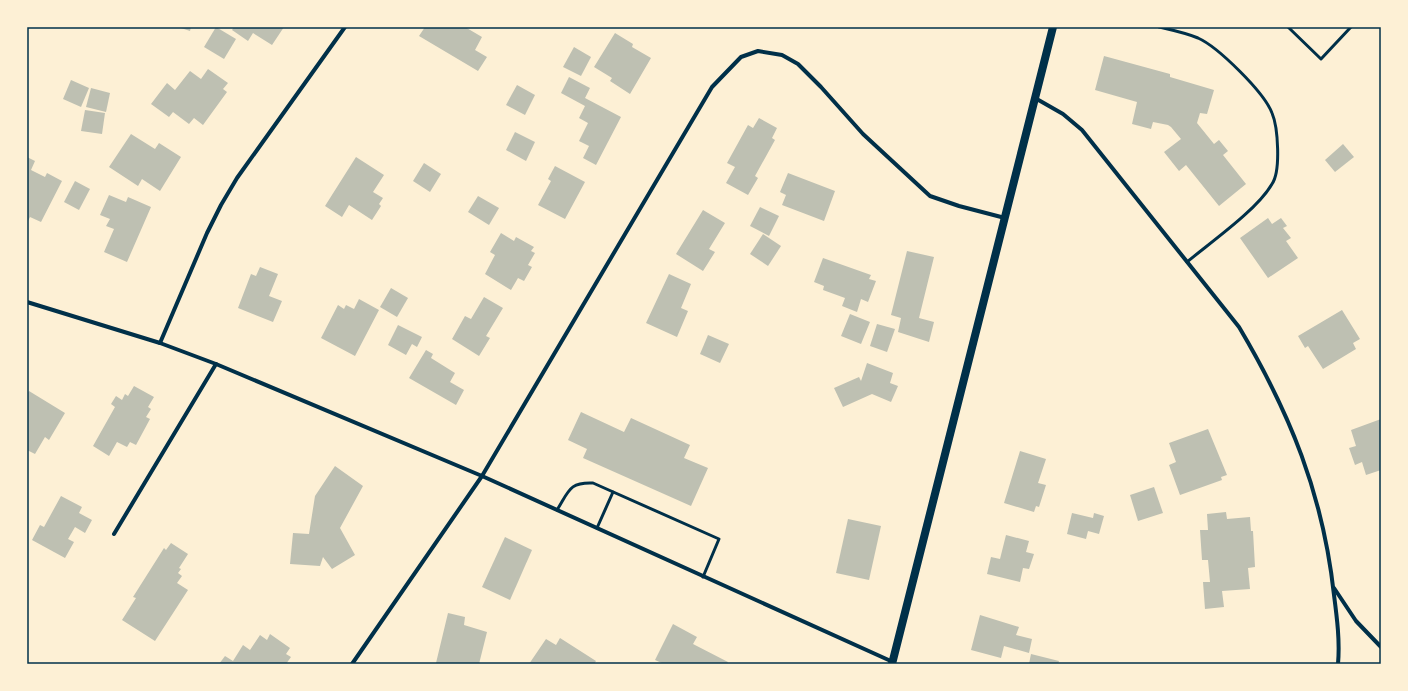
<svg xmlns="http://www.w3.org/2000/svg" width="1408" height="691" viewBox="0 0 1408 691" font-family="Quicksand,sans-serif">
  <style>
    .building { fill: #bec0b2 }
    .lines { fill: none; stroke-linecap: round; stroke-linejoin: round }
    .service { stroke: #003049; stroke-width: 3 }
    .minor { stroke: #003049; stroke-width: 4 }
    .secondary { stroke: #003049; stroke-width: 8 }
    .neatline { fill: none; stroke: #003049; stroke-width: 1.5 }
  </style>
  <rect width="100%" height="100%" fill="#fdf0d5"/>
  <g class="building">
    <path d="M178,27H191L190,31Z"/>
    <path d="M216,27L236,39L224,59L204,47Z"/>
    <path d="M234,27H284L272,45L253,33L248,41L232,30Z"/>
    <path d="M425,27H465L482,37L475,50L487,57L478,71L419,36Z"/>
    <path d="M615,33L633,44L632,47L651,58L630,94L610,81L612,78L594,67Z"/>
    <path d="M574,47L591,57L581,76L563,67Z"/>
    <path d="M1104,56L1170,74V77L1214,90L1207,114L1200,113L1197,123L1214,144L1219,140L1228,151L1223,155L1246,184L1219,206L1186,165L1179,171L1164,152L1181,139L1171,127L1168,125L1153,122L1151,129L1132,124L1137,102L1095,90Z"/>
    <path d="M208,69L228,83L223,89L227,92L203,125L194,118L189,124L173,112L169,117L151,104L167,83L175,90L190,71L201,79Z"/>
    <path d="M569,77L590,88L585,98L621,117L596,165L583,158L589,146L579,141L588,123L579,118L585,106L561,93Z"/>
    <path d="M71,80L89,88L81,107L63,99Z"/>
    <path d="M517,85L535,95L525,115L506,105Z"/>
    <path d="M91,88L110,93L106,112L86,107Z"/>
    <path d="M85,110L105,113L102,134L81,131Z"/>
    <path d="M759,118L777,128L772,138L775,140L755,176L758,178L748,195L726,183L735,167L727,163L748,125L753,128Z"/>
    <path d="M515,132L535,142L526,161L506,150Z"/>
    <path d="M131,134L155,149L159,143L181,157L160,191L142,179L138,186L109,167Z"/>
    <path d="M1343,144L1354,157L1335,172L1325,160Z"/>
    <path d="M27,157L35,161L31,170L45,177L47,173L62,181L41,222L30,217L28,221L27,220Z"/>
    <path d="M356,157L384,175L373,192L383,198L379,204L381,206L372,220L349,205L342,217L325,206Z"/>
    <path d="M424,163L441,174L430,192L413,181Z"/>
    <path d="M555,166L585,182L565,219L538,205L551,181L548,179Z"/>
    <path d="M788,173L835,191L824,221L782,205L786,195L780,192Z"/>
    <path d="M75,181L90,189L79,210L64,202Z"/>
    <path d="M109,195L126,202L128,197L151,207L127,262L104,252L114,229L106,226L110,219L100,215Z"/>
    <path d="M478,196L499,208L489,225L468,212Z"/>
    <path d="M760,207L779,216L769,236L750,226Z"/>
    <path d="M703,210L725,223L709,249L715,252L703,271L676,254Z"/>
    <path d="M1268,218L1272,224L1281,218L1287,226L1283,228L1291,238L1286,241L1298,258L1268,278L1240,238Z"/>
    <path d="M501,233L514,241L516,237L534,247L531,251L535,253L528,265L532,267L524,281L518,278L511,290L485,274L495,255L490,252Z"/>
    <path d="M763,234L781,246L768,266L750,254Z"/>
    <path d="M907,251L934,257L919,318L934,322L929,342L898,332L901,318L891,315Z"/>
    <path d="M823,258L871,275L869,279L876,281L868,302L861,299L857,312L842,306L845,298L823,290L824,286L814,282Z"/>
    <path d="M260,267L278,274L269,296L282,301L273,322L238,308L251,274L256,276Z"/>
    <path d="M669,274L691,284L681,308L688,311L677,337L646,323Z"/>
    <path d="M391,288L408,298L397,317L380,307Z"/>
    <path d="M484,297L503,308L486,336L490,338L479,356L452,339L465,316L471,319Z"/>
    <path d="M359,299L379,310L355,356L321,338L338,305L344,309L346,305L354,309Z"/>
    <path d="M1342,310L1360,339L1353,343L1356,349L1323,369L1308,346L1305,348L1298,336Z"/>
    <path d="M850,314L870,322L861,344L841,336Z"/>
    <path d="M877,324L895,329L887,352L870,346Z"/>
    <path d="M398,325L422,337L417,347L412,344L406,355L388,345Z"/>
    <path d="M708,335L729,344L720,363L700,354Z"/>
    <path d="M426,350L433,354L431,358L455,373L450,382L464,390L456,405L409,378Z"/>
    <path d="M867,363L893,373L890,383L898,386L891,402L872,394L843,407L834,388L859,377L861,381Z"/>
    <path d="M134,386L154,397L148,407L151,409L146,417L150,419L136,445L130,442L127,447L117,442L109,456L93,446L115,407L111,404L116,396L122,400L125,394L128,396Z"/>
    <path d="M29,391L65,413L49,440L45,437L35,454L27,450V394Z"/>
    <path d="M581,412L624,432L631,418L690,445L684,458L708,468L691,506L583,458L587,449L568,440Z"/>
    <path d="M1381,419V470L1366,475L1362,462L1355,465L1349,448L1356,446L1351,430Z"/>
    <path d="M1208,429L1227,475L1221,477L1222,480L1180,495L1169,465L1176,462L1169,443Z"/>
    <path d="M1020,451L1046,459L1038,483L1046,485L1039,507L1036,506L1034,512L1004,503Z"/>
    <path d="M335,466L363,486L340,528L355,555L332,569L323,557L320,566L290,564L293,533L309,534L315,496Z"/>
    <path d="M1154,487L1163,513L1138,521L1130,495Z"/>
    <path d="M61,496L82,507L79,513L92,520L85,533L75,527L68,539L74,542L65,558L32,540L40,525L44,527Z"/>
    <path d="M1226,512L1227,519L1250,517L1251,531H1253L1255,567L1248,568L1250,589L1222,591L1224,607L1205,609L1203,582H1210L1208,560H1202L1200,530H1208L1207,514Z"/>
    <path d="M1072,513L1093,518L1094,513L1104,516L1099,534L1088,531L1086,539L1067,534Z"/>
    <path d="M848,519L881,526L869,580L836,573Z"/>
    <path d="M1006,535L1029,541L1026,552L1034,554L1029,569L1023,568L1020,582L987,574L991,557L1000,559Z"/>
    <path d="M505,537L532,550L510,600L482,587Z"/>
    <path d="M171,543L188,554L179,568L181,569L178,573L182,576L177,583L188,590L155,641L122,620L136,598L133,597L164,548L166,550Z"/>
    <path d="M448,613L465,617L464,625L487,632L479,664L436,663Z"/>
    <path d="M980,615L1019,627L1016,635L1032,639L1029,653L1004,646L1001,658L971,650Z"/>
    <path d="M673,624L697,637L693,644L728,662L727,664H664L655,660Z"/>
    <path d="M270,634L290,648L286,654L291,657L286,664H219L225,656L233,661L243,645L250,650L260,635L267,640Z"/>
    <path d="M560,638L596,661L594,664H529L546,639L556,645Z"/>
    <path d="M1031,654L1059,661L1058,664H1029Z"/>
  </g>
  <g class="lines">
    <g class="service">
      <path d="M1159,27C1172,30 1186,33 1198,38C1218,47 1264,92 1272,113C1278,127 1281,171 1272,184C1257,210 1211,242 1187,262"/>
      <path d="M1288,27L1321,59L1351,27"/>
      <path d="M557,510C569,491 569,482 593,483L719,539L703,577"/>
      <path d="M597,528L613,492"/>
    </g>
    <g class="minor">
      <path d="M1035,98L1063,114L1082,130L1239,327C1290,413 1323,494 1334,595C1337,618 1340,641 1338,664"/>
      <path d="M27,302L160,343L216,364L482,476L893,662"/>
      <path d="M160,343L207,233L221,205L237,178L345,27"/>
      <path d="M114,534L216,364"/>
      <path d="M1334,588L1356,621L1381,647"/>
      <path d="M352,664L482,476L712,87L741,57L758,51L782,55L798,64L821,87L863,134L930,196L959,206L1005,218"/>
    </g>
    <path class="secondary" d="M892,664L1053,27"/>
  </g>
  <rect width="1408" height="691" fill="none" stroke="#fdf0d5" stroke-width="56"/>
  <rect x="28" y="28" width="1352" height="635" class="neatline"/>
</svg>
